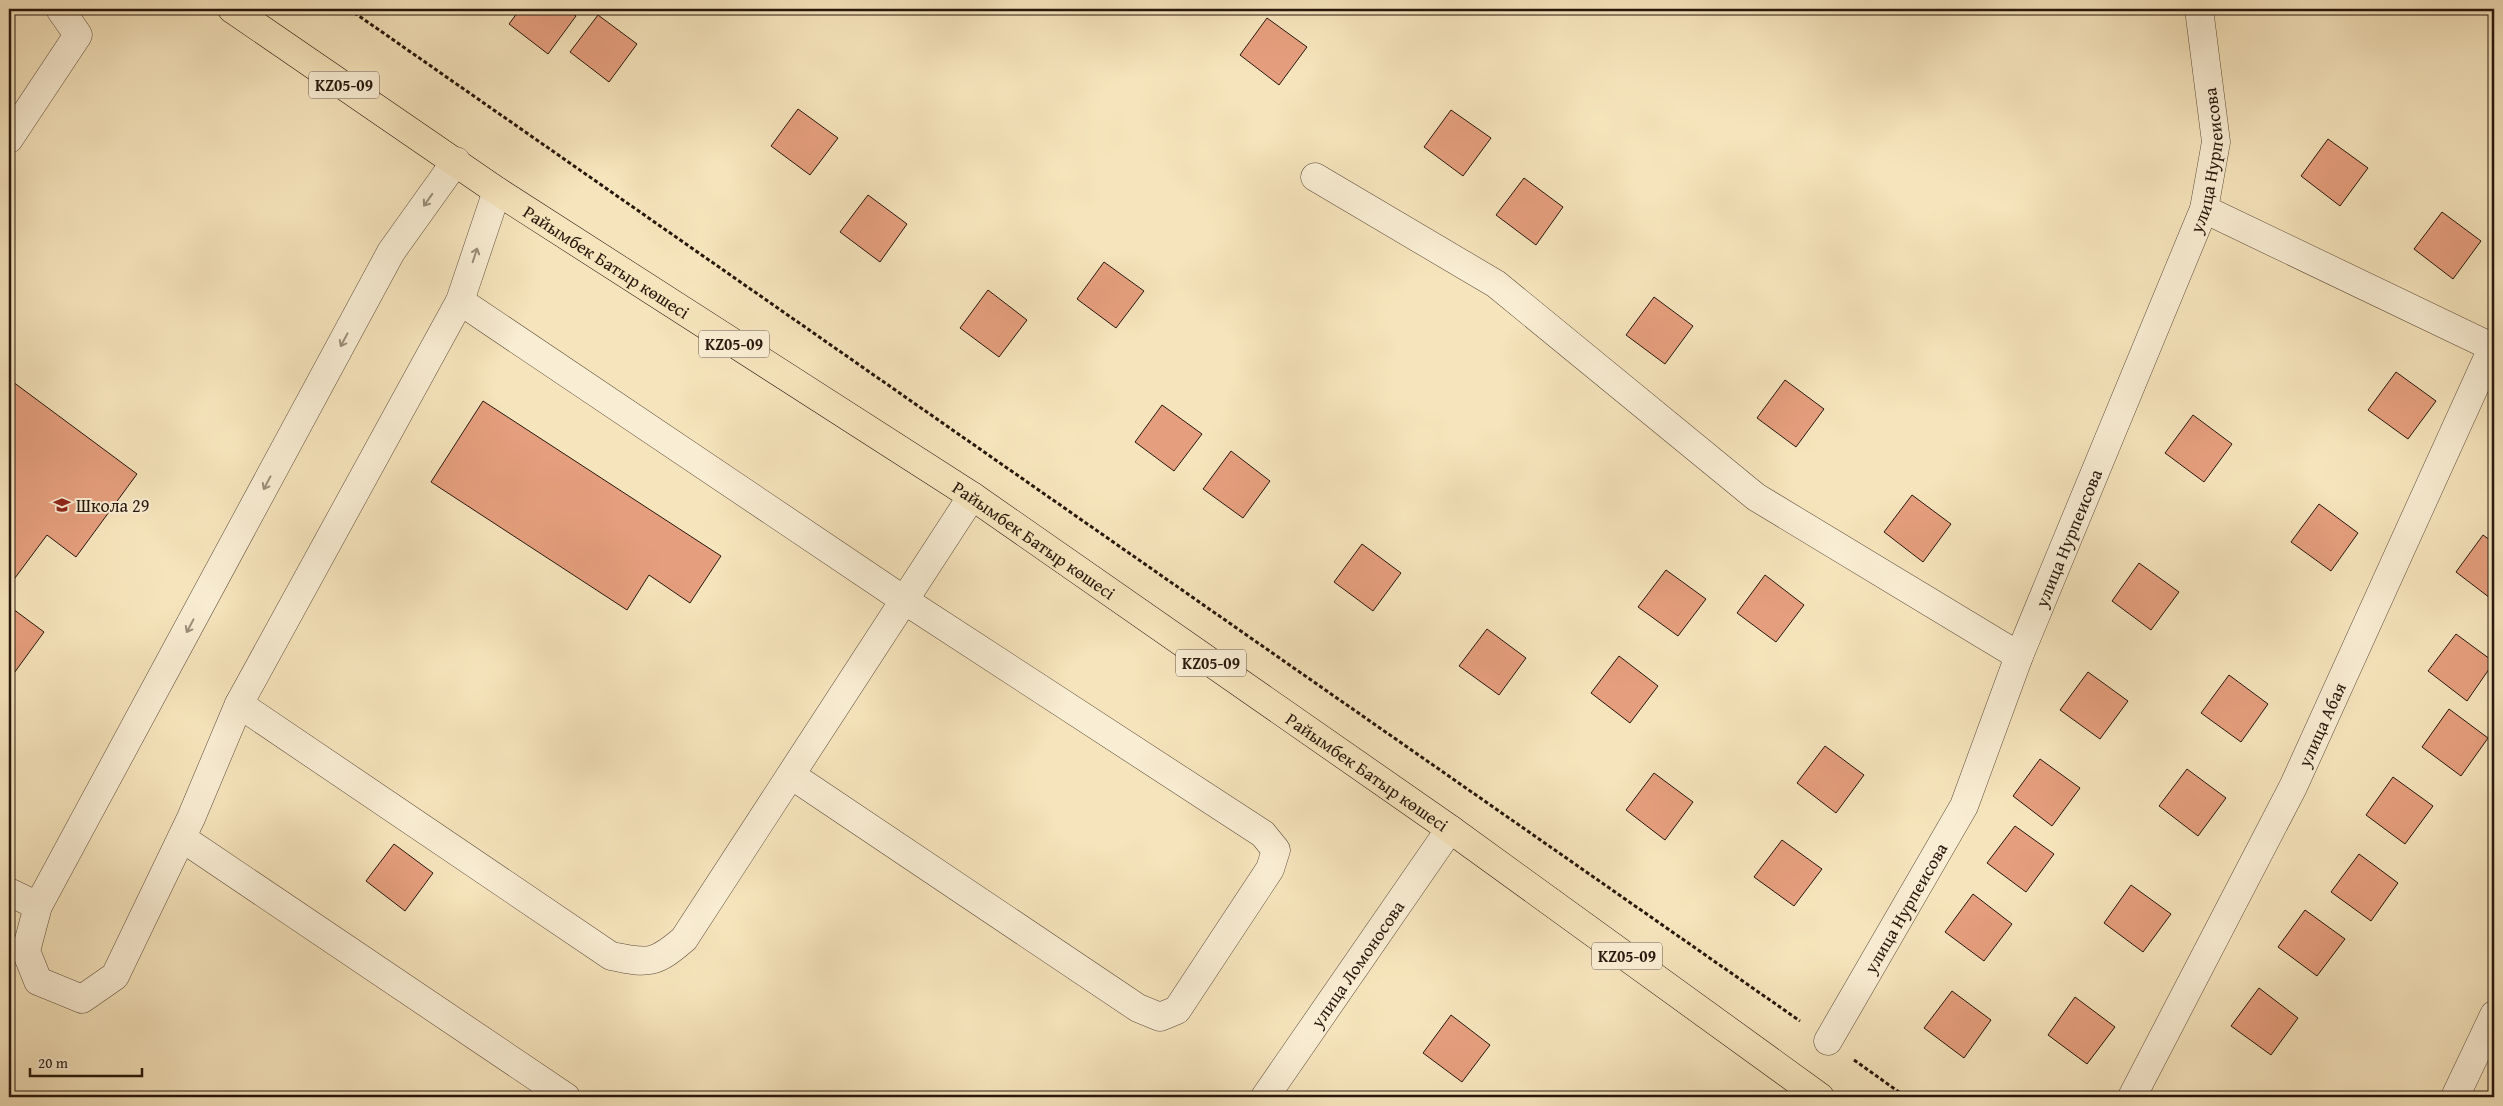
<svg xmlns="http://www.w3.org/2000/svg" width="2503" height="1106" viewBox="0 0 2503 1106" font-family="'Gentium Book Plus',serif">
  <style>
    .building { fill: #e69f7e; stroke: #27170c }
    .lines { fill: none; stroke-linecap: round; stroke-linejoin: round }
    .minor-casing { stroke: #5b4a38; stroke-width: 29 }
    .major-casing { stroke: #27170c; stroke-width: 29 }
    .path { stroke: #27170c; stroke-width: 3; stroke-dasharray: 4 2.5; stroke-linecap: butt }
    .minor { stroke: #f9edd3; stroke-width: 28 }
    .major { stroke: #f6e4bc; stroke-width: 28 }
    .oneway { stroke: #9a8d79 }
    .labels { text-anchor: middle; dominant-baseline: central; stroke-width: 4; stroke-linejoin: round; paint-order: stroke }
    .shield { fill: #f9edd3; stroke: #665748; stroke-width: 1 }
    .shield-label { font-size: 16px; font-weight: bold; fill: #27170c }
    .street-label { font-size: 18px; fill: #27170c; stroke: #f9edd3 }
    .poi-label { font-size: 18px; fill: #27170c; stroke: #f9edd3; text-anchor: start }
  </style>
  <rect width="100%" height="100%" fill="#f6e4bc"/>
  <filter id="stains"><feTurbulence type="fractalNoise" baseFrequency=".004" numOctaves="4"/><feColorMatrix values="0 0 0 0 .2 0 0 0 0 .09 0 0 0 0 .02 0 0 0 .5 -.17"/></filter>
  <radialGradient id="worn" r=".72"><stop offset=".6" stop-color="#630" stop-opacity="0"/><stop offset="1" stop-color="#630" stop-opacity=".3"/></radialGradient>
  <g class="building">
    <path d="M520,9H565L576,16L548,54L509,24Z"/>
    <path d="M598,15L637,44L609,82L570,52Z"/>
    <path d="M1267,18L1307,47L1279,85L1240,55Z"/>
    <path d="M798,109L838,138L810,175L771,146Z"/>
    <path d="M1451,110L1491,138L1463,176L1424,147Z"/>
    <path d="M2328,139L2368,168L2340,206L2301,176Z"/>
    <path d="M1524,178L1563,207L1536,245L1496,215Z"/>
    <path d="M868,195L907,224L880,262L840,232Z"/>
    <path d="M2442,212L2481,241L2453,279L2414,249Z"/>
    <path d="M1104,262L1144,291L1116,328L1077,299Z"/>
    <path d="M988,290L1027,320L999,357L960,328Z"/>
    <path d="M1654,297L1693,326L1665,364L1626,335Z"/>
    <path d="M2396,372L2436,401L2408,439L2368,410Z"/>
    <path d="M9,379L137,474L76,557L47,535L9,586Z"/>
    <path d="M1785,380L1824,409L1796,447L1757,418Z"/>
    <path d="M483,401L721,556L690,603L649,575L627,610L431,482Z"/>
    <path d="M1162,405L1202,434L1174,471L1135,442Z"/>
    <path d="M2193,415L2232,444L2204,482L2165,453Z"/>
    <path d="M1231,451L1270,481L1243,518L1203,489Z"/>
    <path d="M1912,495L1951,524L1923,562L1884,532Z"/>
    <path d="M2319,504L2358,533L2331,571L2291,542Z"/>
    <path d="M2483,535L2494,543V601L2456,572Z"/>
    <path d="M1362,544L1401,573L1373,611L1334,582Z"/>
    <path d="M2139,563L2179,592L2151,630L2112,601Z"/>
    <path d="M1666,570L1706,599L1678,636L1638,607Z"/>
    <path d="M1765,575L1804,605L1776,642L1737,613Z"/>
    <path d="M9,606L44,632L9,680Z"/>
    <path d="M1487,629L1526,658L1499,695L1459,666Z"/>
    <path d="M2456,634L2494,662L2467,701L2428,671Z"/>
    <path d="M1619,656L1658,686L1630,723L1591,693Z"/>
    <path d="M2088,672L2128,701L2100,739L2060,710Z"/>
    <path d="M2229,675L2268,704L2241,742L2201,713Z"/>
    <path d="M2449,709L2488,738L2461,776L2422,747Z"/>
    <path d="M1825,746L1864,775L1836,813L1797,783Z"/>
    <path d="M2040,759L2080,788L2052,826L2013,796Z"/>
    <path d="M2187,769L2226,798L2198,836L2159,806Z"/>
    <path d="M1654,773L1693,802L1665,840L1626,810Z"/>
    <path d="M2393,777L2433,806L2405,844L2366,815Z"/>
    <path d="M2015,826L2054,854L2026,892L1987,863Z"/>
    <path d="M1782,840L1822,869L1794,906L1754,877Z"/>
    <path d="M394,844L433,873L405,911L366,881Z"/>
    <path d="M2359,854L2398,883L2371,921L2331,892Z"/>
    <path d="M2131,885L2171,914L2143,952L2104,923Z"/>
    <path d="M1973,894L2012,924L1984,961L1945,932Z"/>
    <path d="M2305,910L2345,939L2317,976L2278,947Z"/>
    <path d="M2259,988L2298,1018L2271,1055L2231,1026Z"/>
    <path d="M1952,991L1991,1020L1964,1058L1924,1028Z"/>
    <path d="M2075,997L2115,1027L2087,1064L2048,1035Z"/>
    <path d="M1451,1015L1490,1045L1462,1082L1423,1053Z"/>
  </g>
  <g class="lines">
    <g class="minor-casing">
      <g id="minor">
        <path d="M9,139L78,35L60,9"/>
        <path d="M456,161L391,252L38,906L26,951L38,981L82,999L115,976L191,818L239,704L460,301L497,191"/>
        <path d="M1315,177L1496,284L1756,497L2019,656"/>
        <path d="M2204,209L2494,348"/>
        <path d="M460,301L904,600L1263,834L1276,850L1270,869L1177,1010L1160,1017L1138,1008L791,775"/>
        <path d="M239,704L611,956C649,964 655,964 684,939L972,496"/>
        <path d="M182,838L566,1097"/>
        <path d="M9,892L38,906"/>
        <path id="s1" d="M1828,1041L1964,806L2019,656L2204,209L2216,142L2199,9"/>
        <path id="s2" d="M1265,1097L1450,829"/>
        <path id="s3" d="M2132,1097L2293,787L2494,344"/>
        <path d="M2455,1097L2494,1015"/>
      </g>
    </g>
    <g class="major-casing">
      <g id="major">
        <path id="s4" d="M232,9L497,191L972,496L1450,829L1820,1097"/>
      </g>
    </g>
    <g class="path">
      <path d="M349,9L1800,1021"/>
      <path d="M1854,1060L1906,1097"/>
    </g>
    <use href="#minor" class="minor"/>
    <use href="#major" class="major"/>
  </g>
  <defs><path id="oneway-shaft" d="M-6 0H5M1.5-3L5.5 0L1.5 3" fill="none" stroke-width="1.6" stroke-linecap="round" stroke-linejoin="round" transform="scale(1.25)"/></defs>
  <g class="oneway">
    <use href="#oneway-shaft" transform="translate(428 200) rotate(125)"/>
    <use href="#oneway-shaft" transform="translate(475 255) rotate(-72)"/>
    <use href="#oneway-shaft" transform="translate(344 340) rotate(118)"/>
    <use href="#oneway-shaft" transform="translate(267 483) rotate(118)"/>
    <use href="#oneway-shaft" transform="translate(190 626) rotate(118)"/>
  </g>
  <defs>
    <g id="school-bare" transform="scale(1.35)"><path d="M0-5L7-2L0 1L-7-2ZM-4 1L0 2.5L4 1V4Q0 6-4 4Z" fill="#8f2418" stroke="#f9edd3" stroke-width="2.5" paint-order="stroke"/></g>
  </defs>
  <g fill-rule="evenodd">
    <use href="#school-bare" x="62" y="505"/>
  </g>
  <g class="labels">
    <g class="shield">
      <rect x="309" y="71.5" width="70" height="27" rx="4"/>
      <rect x="699" y="330.5" width="70" height="27" rx="4"/>
      <rect x="1176" y="649.5" width="70" height="27" rx="4"/>
      <rect x="1592" y="942.5" width="70" height="27" rx="4"/>
    </g>
    <g class="shield-label">
      <text x="344" y="85">KZ05-09</text>
      <text x="734" y="344">KZ05-09</text>
      <text x="1211" y="663">KZ05-09</text>
      <text x="1627" y="956">KZ05-09</text>
    </g>
    <g class="street-label">
      <text stroke="none"><textPath href="#s1" startOffset="964">улица Нурпеисова</textPath></text>
      <text stroke="none"><textPath href="#s4" startOffset="452">Райымбек Батыр көшесі</textPath></text>
      <text stroke="none"><textPath href="#s1" startOffset="559">улица Нурпеисова</textPath></text>
      <text stroke="none"><textPath href="#s4" startOffset="962">Райымбек Батыр көшесі</textPath></text>
      <text stroke="none"><textPath href="#s3" startOffset="418">улица Абая</textPath></text>
      <text stroke="none"><textPath href="#s4" startOffset="1368">Райымбек Батыр көшесі</textPath></text>
      <text stroke="none"><textPath href="#s1" startOffset="154">улица Нурпеисова</textPath></text>
      <text stroke="none"><textPath href="#s2" startOffset="162">улица Ломоносова</textPath></text>
    </g>
    <g class="poi-label">
      <text x="76" y="505">Школа 29</text>
    </g>
  </g>
  <rect width="2503" height="1106" fill="none" stroke="#f6e4bc" stroke-width="30"/>
  <rect x="10" y="10" width="2483" height="1086" fill="none" stroke="#27170c" stroke-width="2.5"/>
  <rect x="15" y="15" width="2473" height="1076" fill="none" stroke="#27170c"/>
  <path d="M30 1068v8h112v-8" fill="none" stroke="#27170c" stroke-width="2.5"/>
  <text x="38" y="1068" font-size="15" fill="#27170c" stroke="#f9edd3" stroke-width="4" paint-order="stroke">20 m</text>
  <rect width="100%" height="100%" filter="url(#stains)"/>
  <rect width="100%" height="100%" fill="url(#worn)"/>
</svg>
